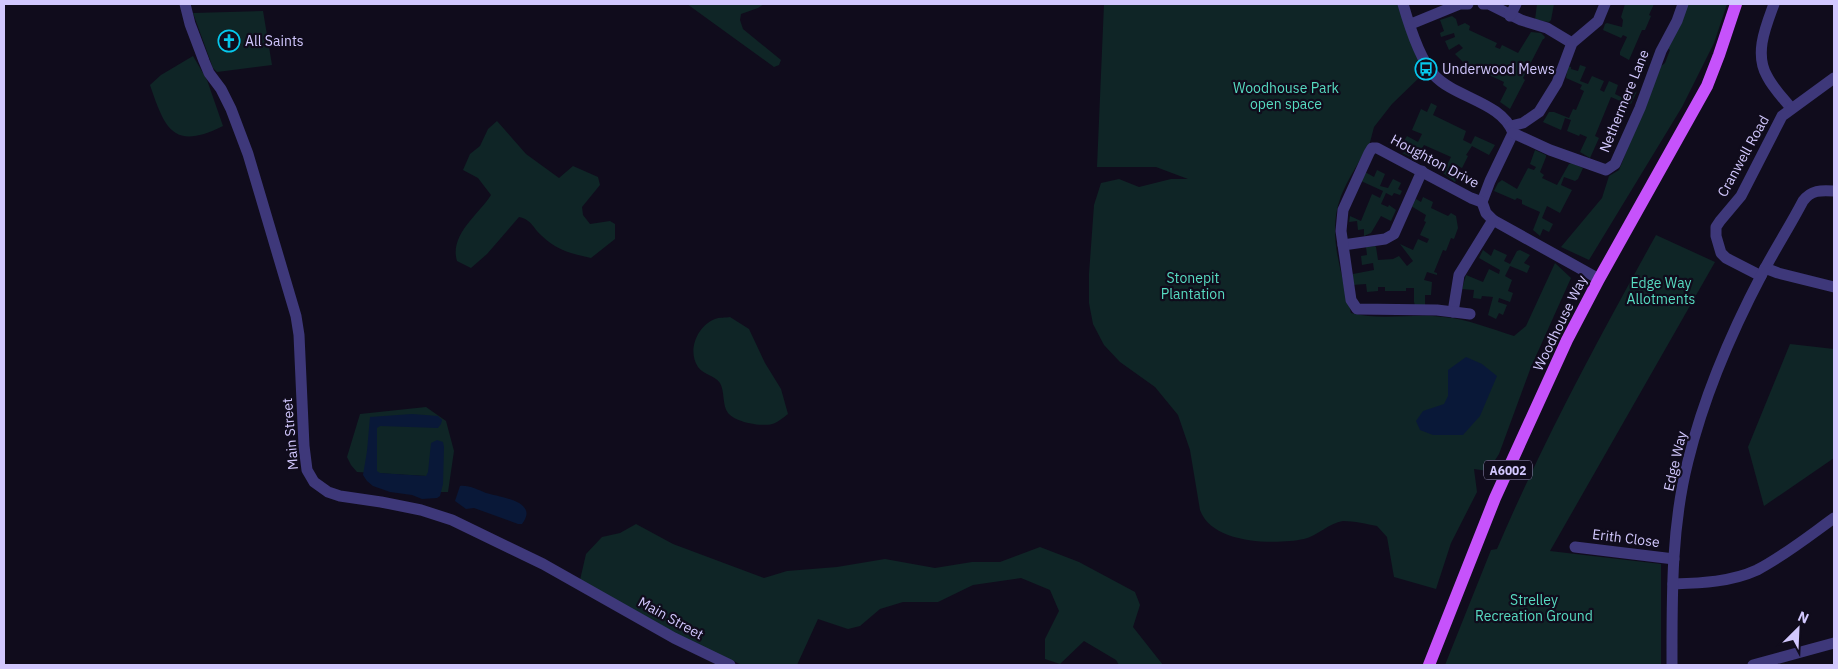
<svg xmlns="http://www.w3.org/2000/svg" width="1838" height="669" viewBox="0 0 1838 669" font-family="'IBM Plex Sans',sans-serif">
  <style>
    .green { fill: #0f2526 }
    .water { fill: #091838 }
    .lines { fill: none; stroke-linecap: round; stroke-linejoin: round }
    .street { stroke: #3e387a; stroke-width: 11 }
    .primary { stroke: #c652fb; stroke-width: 12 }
    .labels { text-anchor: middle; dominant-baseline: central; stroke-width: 4.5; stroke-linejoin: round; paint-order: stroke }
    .shield { fill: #100c1c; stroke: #9890ba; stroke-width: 1 }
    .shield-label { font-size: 12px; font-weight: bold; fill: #d2c8fe }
    .poi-label { font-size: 14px; fill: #d2c8fe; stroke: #100c1c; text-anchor: start }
    .park-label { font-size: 14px; fill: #57dbc1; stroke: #100c1c }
    .street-label { font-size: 14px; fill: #d2c8fe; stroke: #100c1c }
  </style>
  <rect width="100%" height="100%" fill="#100c1c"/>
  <g class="green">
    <path d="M687,4H764L758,8L741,14L740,20L743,29L781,60L779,65L774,67Z"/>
    <path d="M1104,4H1399L1407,28L1425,72L1392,104L1374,127L1369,146L1367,148C1358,164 1348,179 1341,196C1326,235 1343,275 1351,313C1382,321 1413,313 1443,317C1468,319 1491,329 1514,336L1526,326L1555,263L1571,278L1531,367L1499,454L1488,471L1474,469L1477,492L1451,543L1436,589L1394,577L1387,537L1377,526C1367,524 1354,521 1343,521C1329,523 1317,536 1304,539C1274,545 1212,544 1200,510L1190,450L1178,415L1155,387L1120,362L1104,345L1093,324L1089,303V274L1094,205L1101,183L1119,179L1139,187L1171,179H1188L1156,167H1097Z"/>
    <path d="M1537,4H1554L1551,20L1549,22L1535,20Z"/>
    <path d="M1625,4H1654L1649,15L1651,16L1645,30H1642L1629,60L1620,55V52L1627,37L1623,35L1621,38L1603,30L1605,24L1607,23L1622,27L1623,20L1621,17Z"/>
    <path d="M1688,4H1727L1714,43L1682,107L1589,260L1561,247L1602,198L1609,176L1619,170L1661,66L1665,63L1670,50L1667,48Z"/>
    <path d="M263,11L272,65L217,72L213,68L193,13Z"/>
    <path d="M1452,16L1456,19L1458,26L1465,23L1470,26L1469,30L1497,43L1495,47L1500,49L1502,45L1518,53L1531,32L1541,33L1545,37L1544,39H1543L1523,78L1525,80L1510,109L1500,102L1507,88L1503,85L1504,82L1465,64L1455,54L1463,48L1459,44L1449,50L1445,41L1455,37L1454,33L1441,37L1440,33L1444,31L1440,20Z"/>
    <path d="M193,56L207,80L223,126C173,151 165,129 150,85L161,75Z"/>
    <path d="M1580,65L1586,67L1580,81L1588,84L1592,76L1604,81L1600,90L1604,92L1609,81L1618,85L1615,94L1623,98L1627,89L1635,93L1637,91L1631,104H1627L1611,97L1595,136L1599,138L1590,158L1580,152L1587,137L1580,134L1579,136L1567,131L1571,120L1565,118L1561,130L1543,122L1549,112H1554L1569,118L1573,109L1576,110L1584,91L1580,89L1582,85L1566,78L1568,66L1571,67V69L1578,71Z"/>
    <path d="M1431,103L1437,106L1433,115L1466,131L1463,140L1471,144L1475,136L1495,145L1489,155L1472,146L1466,155L1468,156L1462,168L1452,163L1450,168L1460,173L1455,182L1443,173L1451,157L1424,145L1415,159L1402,153L1406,152L1409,144L1404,141L1407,136L1418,142L1422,134L1412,130L1421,109L1427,112Z"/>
    <path d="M497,121L526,154L559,178L573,166L598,177L600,185L582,207L583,215L590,224L610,221L615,224V239L591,258C572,254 556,250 542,236C532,227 532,220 519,217L487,254L471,268L457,261C449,235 479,214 491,195L478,178L463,170L470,154L480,146L488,129Z"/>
    <path d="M1535,150L1546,155V157L1540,172L1544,175L1542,178L1557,185L1569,164L1572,163L1583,168L1578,179L1575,181L1564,177L1561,185L1572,190L1560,213L1547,206L1542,218L1553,224L1549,232L1543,229L1540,236L1533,230L1540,212L1522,204V200L1517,198L1515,200L1494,191L1498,183L1502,180L1517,189L1528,168L1534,170L1536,167L1530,164Z"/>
    <path d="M1377,170L1385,174L1380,186L1388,188L1393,179L1401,183L1398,189L1402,191L1400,195L1394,193L1392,196L1386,193L1381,204L1388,207L1389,205L1396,210L1391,221L1381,216L1371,233L1364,236V229L1358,230L1357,221L1349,222L1350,216L1361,221L1372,194L1380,198L1383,191L1361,181L1365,172L1374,177Z"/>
    <path d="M1423,197L1433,202L1431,208L1448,216L1451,213L1456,216L1458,228L1454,239L1451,238L1446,251L1443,250L1434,272L1437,273V275L1427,272L1424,280L1432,282L1431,295H1425V305H1415L1414,302V288H1406V291H1385V287H1378V291L1367,292L1366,284L1352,285L1351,277L1353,274L1374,270L1373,263L1362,265L1361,256L1367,255L1366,247L1375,246L1376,247L1378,260L1393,259L1399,256L1407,266L1413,261L1400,244L1413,250L1418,239L1427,243L1429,239L1420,235L1426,222L1424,221L1426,215L1411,206L1416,199L1421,202Z"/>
    <path d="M1656,235L1715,262L1550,551L1661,564V665H1445L1491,550L1497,549C1543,441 1599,338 1656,235Z"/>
    <path d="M1494,249L1507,255L1504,261L1510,264L1517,251L1520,250L1530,255L1524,263L1530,266L1527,273L1510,266L1505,276L1512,280L1508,291L1513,293L1510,302L1499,298L1498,302L1507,305L1503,315L1499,313L1496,319L1488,315L1493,297L1482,296L1481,299L1473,298L1474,290L1462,289L1466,275L1483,282L1489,269L1499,274L1500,270L1479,258L1483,250L1491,256Z"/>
    <path d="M730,317L749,329L765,363L781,389L788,414C784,417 777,423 772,424C761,427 735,422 728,413C722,405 725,392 720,383C714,375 704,375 698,367C687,351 697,326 715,319C719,317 726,318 730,317Z"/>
    <path d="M1790,344L1834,349V458L1764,506L1748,447Z"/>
    <path d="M426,407L446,421L454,451L448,492H441L426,476L357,472L351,465L347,457L360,414Z"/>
    <path d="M636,524L673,544L764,578L787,571L837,567L885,559L935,568L972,562H1000L1040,547L1079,562L1135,592L1140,605L1133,627L1163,665H1119L1116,660L1084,641L1060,664L1045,659V639L1059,611L1050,590L1021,578L973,585L938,602H903L880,609L860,626L848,629L818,619L797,665H742L676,635L580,580L586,554L602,537L620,533Z"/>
  </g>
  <g class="water">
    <path d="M1466,357L1482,364L1497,376L1480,416L1463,435H1433L1420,430L1416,421L1423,411L1444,404L1448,396V370Z"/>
    <path d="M412,414L438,416L442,420L441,424L438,428L380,426L377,428V471L380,473L426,476L428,472L431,443L437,440L443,442L444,447L443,484L440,496L437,498L422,499L412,495L390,492L373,486L367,481L363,475L367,451L370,417Z"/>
    <path d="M460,486C469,485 478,490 486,493C499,497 540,501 522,524H518L474,508L466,509L455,501Z"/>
  </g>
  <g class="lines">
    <g class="street">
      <path d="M185,4L190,24L204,61L209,73L221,89L231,109L248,154L296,316L299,335L304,446L307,470L314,482L328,492L340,496L381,502L421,510L452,520L543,564L674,638L730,665"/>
      <path d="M1403,4C1409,25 1419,58 1434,75C1455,98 1502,102 1513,133L1490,181L1482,202L1486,213L1493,220L1599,279"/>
      <path d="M1483,4H1489L1521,20L1547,28L1572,43"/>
      <path d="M1774,4C1766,26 1754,53 1767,76C1773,88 1783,98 1791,108"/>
      <path d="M1510,16L1516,4"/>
      <path d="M1411,24L1460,4H1468"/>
      <path d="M1511,126L1523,123L1539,112L1557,83L1572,43L1598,21L1605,4"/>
      <path d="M1513,133L1550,150L1606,170L1615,164L1640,108L1661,51L1677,21L1683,4"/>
      <path d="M1343,245L1385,239L1394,234L1422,171"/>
      <path d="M1765,268L1778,273L1834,287"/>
      <path d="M1761,276L1726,258L1721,253L1716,236V227L1720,221L1741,196L1782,116L1834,78"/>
      <path d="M1453,312L1459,275L1493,220"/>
      <path d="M1470,314L1437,310L1357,309L1351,300L1341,231L1343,210L1369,153L1372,148H1377L1471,198L1482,202"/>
      <path d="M1575,547L1674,559"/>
      <path d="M1673,584C1701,583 1731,582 1757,570C1784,556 1809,536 1834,518"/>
      <path d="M1672,665C1672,597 1671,528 1688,461C1704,396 1731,333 1762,274C1775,249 1790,226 1803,201C1811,190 1821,190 1834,191"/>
      <path d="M1753,665L1834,643"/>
    </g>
    <path class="primary" d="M1429,665L1495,498L1567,340L1599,279L1707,86L1719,55L1736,4"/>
  </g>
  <defs>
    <g id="church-ring" transform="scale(1.125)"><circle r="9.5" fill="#100c1c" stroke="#06c8ec" stroke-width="1.5"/><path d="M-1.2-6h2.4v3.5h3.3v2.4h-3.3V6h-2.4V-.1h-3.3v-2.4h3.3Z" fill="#06c8ec"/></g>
    <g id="bus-ring" transform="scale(1.125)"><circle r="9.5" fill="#100c1c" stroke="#06c8ec" stroke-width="1.5"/><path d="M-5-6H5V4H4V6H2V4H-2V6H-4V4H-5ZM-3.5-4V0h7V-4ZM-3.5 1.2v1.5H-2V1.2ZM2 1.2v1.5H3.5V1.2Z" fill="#06c8ec"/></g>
  </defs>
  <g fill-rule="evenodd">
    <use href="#church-ring" x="229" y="41"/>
    <use href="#bus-ring" x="1426" y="69"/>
  </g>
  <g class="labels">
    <rect class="shield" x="1484" y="460.5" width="48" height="19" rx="4"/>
    <g class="shield-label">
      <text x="1508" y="470">A6002</text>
    </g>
    <g class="poi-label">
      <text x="245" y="41">All Saints</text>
      <text x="1442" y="69">Underwood Mews</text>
    </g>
    <g class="park-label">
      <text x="1286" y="88">Woodhouse Park<tspan x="1286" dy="16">open space</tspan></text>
      <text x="1193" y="278">Stonepit<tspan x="1193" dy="16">Plantation</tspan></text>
      <text x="1661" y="283">Edge Way<tspan x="1661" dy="16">Allotments</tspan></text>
      <text x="1534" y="600">Strelley<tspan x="1534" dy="16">Recreation Ground</tspan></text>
    </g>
    <g class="street-label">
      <text transform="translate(1624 101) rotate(-68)">Nethermere Lane</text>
      <text transform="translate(1743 156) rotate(-61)">Cranwell Road</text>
      <text transform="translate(1435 161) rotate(28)">Houghton Drive</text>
      <text transform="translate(1560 323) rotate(-64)">Woodhouse Way</text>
      <text transform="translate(290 434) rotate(-95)">Main Street</text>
      <text transform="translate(1675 461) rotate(-77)">Edge Way</text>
      <text transform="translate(1626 538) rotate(7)">Erith Close</text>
      <text transform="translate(671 618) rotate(29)">Main Street</text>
    </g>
  </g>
  <rect width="1838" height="669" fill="none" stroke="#d2c8fe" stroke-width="10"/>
  <g transform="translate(1798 629) rotate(24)" stroke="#100c1c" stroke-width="4" paint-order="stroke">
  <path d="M0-4L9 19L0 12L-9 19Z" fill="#d2c8fe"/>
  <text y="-8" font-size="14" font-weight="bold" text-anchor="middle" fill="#d2c8fe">N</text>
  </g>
</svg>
